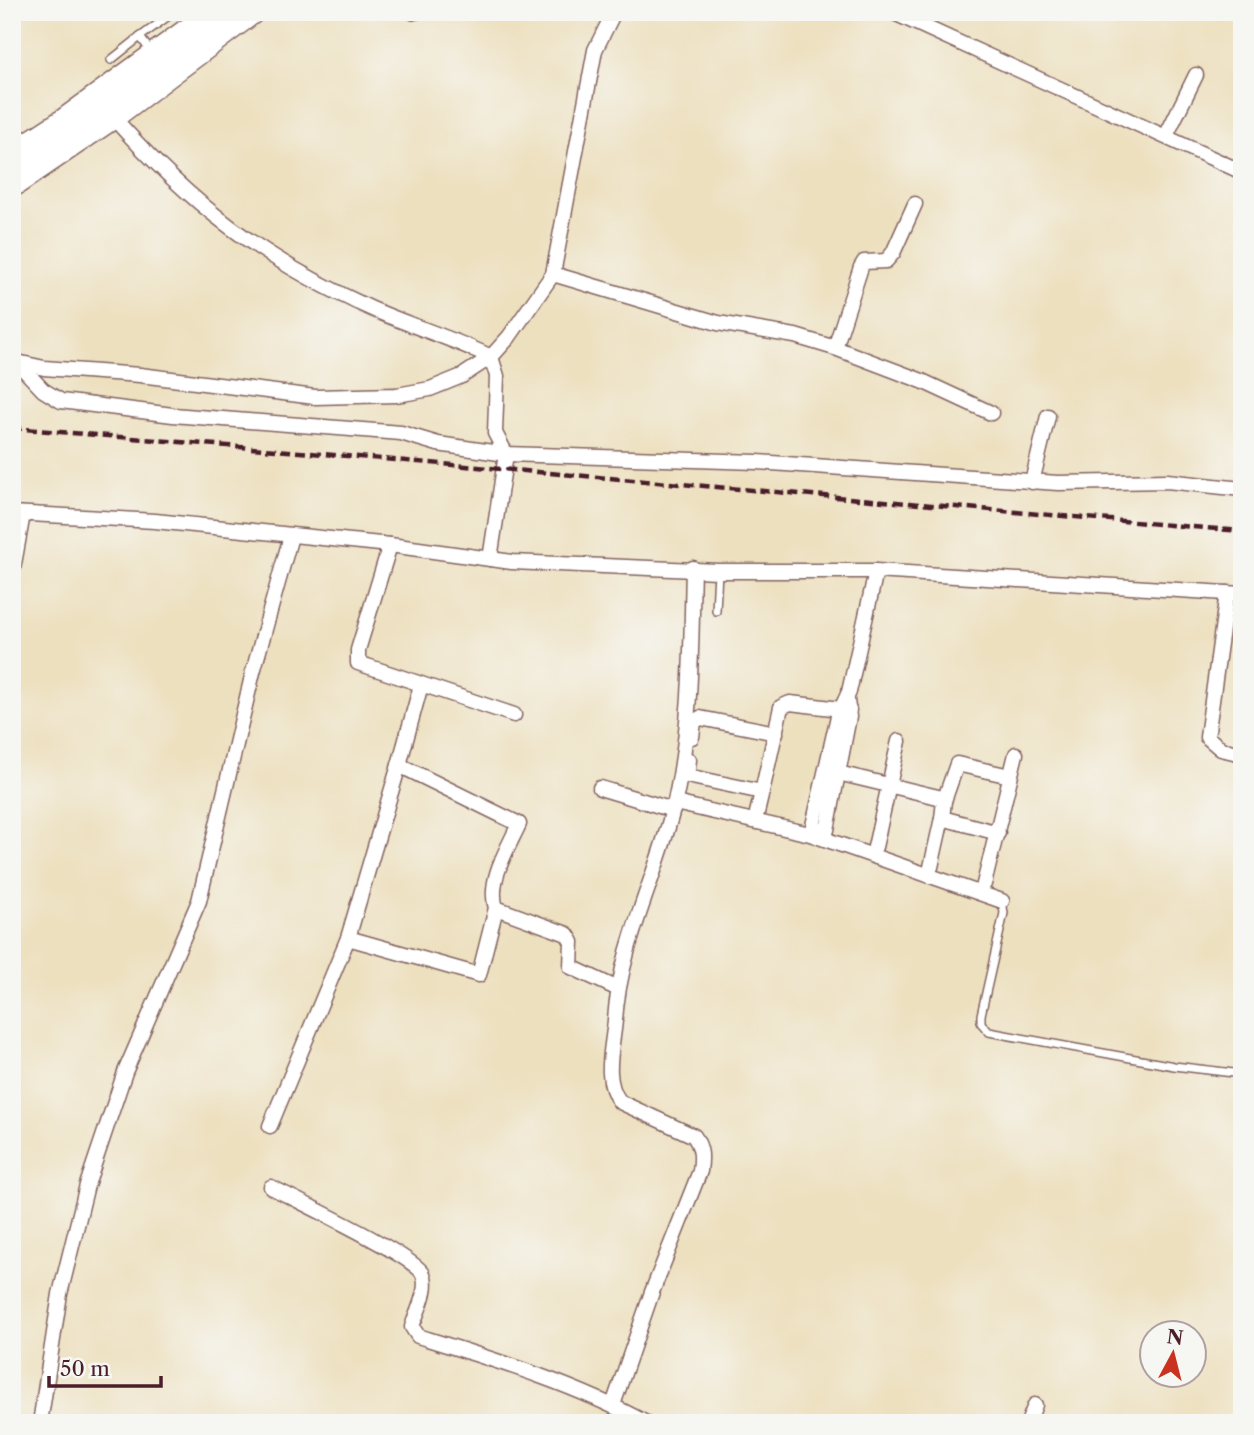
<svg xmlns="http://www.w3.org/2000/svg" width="1254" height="1435" viewBox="0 0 1254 1435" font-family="'Libre Caslon Text',serif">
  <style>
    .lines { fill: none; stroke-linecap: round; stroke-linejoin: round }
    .lane-casing { stroke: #83635f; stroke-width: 10 }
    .street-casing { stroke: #83635f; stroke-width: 17 }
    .highway-casing { stroke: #83635f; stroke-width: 29 }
    .lane { stroke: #fff; stroke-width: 7 }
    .street { stroke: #fff; stroke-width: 14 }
    .highway { stroke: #fff; stroke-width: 26 }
    .rail { stroke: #4a1f2b; stroke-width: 4.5; stroke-dasharray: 10 5; stroke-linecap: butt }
  </style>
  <rect width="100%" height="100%" fill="#f6f6f2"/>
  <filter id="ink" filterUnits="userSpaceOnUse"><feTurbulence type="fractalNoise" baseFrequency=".0143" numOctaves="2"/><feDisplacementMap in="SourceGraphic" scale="14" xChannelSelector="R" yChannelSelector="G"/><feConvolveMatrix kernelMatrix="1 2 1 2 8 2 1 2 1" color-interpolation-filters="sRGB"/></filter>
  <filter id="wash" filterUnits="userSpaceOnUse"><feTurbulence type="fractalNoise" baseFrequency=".00686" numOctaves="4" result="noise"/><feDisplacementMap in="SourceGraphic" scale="28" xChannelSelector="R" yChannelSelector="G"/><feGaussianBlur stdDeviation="1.57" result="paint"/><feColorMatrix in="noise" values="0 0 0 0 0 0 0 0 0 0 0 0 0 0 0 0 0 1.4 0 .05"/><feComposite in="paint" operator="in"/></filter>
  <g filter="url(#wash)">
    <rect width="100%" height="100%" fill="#ede0bf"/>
  </g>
  <g filter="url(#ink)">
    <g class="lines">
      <g class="lane-casing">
        <g id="lane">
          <path d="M405,12L413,16L427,12"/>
          <path d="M152,53L140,37L174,12"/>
          <path d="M111,60L140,37"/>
          <path d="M716,611L718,571"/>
          <path d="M1002,901L1004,913L981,1015V1023L989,1032L1174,1066L1242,1074"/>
        </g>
      </g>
      <g class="street-casing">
        <g id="street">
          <path d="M892,12L1242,172"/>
          <path d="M112,116C191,205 262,259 372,309C411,326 452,338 491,357L497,376L495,433L506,454L490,559"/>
          <path d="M1166,136L1196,75"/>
          <path d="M553,274L718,323L795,336L835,348L922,381L991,413"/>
          <path d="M835,348L861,267L864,262L886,261L893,253L915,204"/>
          <path d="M12,357L43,390L61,401L173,415L401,433L438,444L506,454L757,462L1058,483L1167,481L1242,489"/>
          <path d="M17,362L44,368L140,375L315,397L397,395L430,389L462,376L491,357L509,337L553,274L595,50L614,12"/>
          <path d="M1032,482L1048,416"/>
          <path d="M12,513L155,521L390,545L512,562L718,571H876L1242,594"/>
          <path d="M390,545L358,650V663L514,715"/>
          <path d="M12,575L23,514"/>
          <path d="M1227,593L1207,737L1221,749L1242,754"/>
          <path d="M847,700L849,717L827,830H812L838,716L849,692L876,571"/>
          <path d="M692,737L694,722L700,718L776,733"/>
          <path d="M689,760L687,776L762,792L781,707L790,703L849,710"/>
          <path d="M399,765L421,685"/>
          <path d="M838,773L938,797L944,801L942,818L998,833"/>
          <path d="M600,788L673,810"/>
          <path d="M944,801L957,764L1010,776"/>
          <path d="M675,803L810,834L1002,901"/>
          <path d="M757,813L762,792"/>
          <path d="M875,847L899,741"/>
          <path d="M931,867L942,818"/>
          <path d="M984,884L1016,754"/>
          <path d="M348,938L479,975L496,908"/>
          <path d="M270,1126L348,938L399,765L519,824C508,848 487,881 496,908L567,934L572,942L571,967L616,988"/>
          <path d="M271,1187C296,1200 414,1256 423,1274C430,1289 416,1313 412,1327L418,1336C495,1360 575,1384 646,1423"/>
          <path d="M613,1405L652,1292L700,1171C702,1157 702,1148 694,1136L620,1102C602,1080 613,1046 615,1020C620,943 658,875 675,801C692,725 691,645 693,568"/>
          <path d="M40,1423L60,1294L87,1185L125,1072L199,901L253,672L291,536"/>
          <path d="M1028,1423L1035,1405"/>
        </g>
      </g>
      <g class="highway-casing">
        <g id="highway">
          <path d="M12,156L63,123L215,12"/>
          <path d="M12,184L112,116L250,12"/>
        </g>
      </g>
      <use href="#lane" class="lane"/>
      <use href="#street" class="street"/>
      <use href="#highway" class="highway"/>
      <path class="rail" d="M12,428L1242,531"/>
    </g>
  </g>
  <rect width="1254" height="1435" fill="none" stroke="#f6f6f2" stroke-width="42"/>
  <g transform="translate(1173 1354) rotate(7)"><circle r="33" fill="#f6f6f2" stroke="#b1a0a2" stroke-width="2"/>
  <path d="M0-5L12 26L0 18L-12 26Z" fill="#c8321e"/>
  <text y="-10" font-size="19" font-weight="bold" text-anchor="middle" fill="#4a1f2b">N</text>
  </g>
  <path d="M49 1376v10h112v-10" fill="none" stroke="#4a1f2b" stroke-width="3.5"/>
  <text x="60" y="1376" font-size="21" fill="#4a1f2b" stroke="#f6f6f2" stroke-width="5" paint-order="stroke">50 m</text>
</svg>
